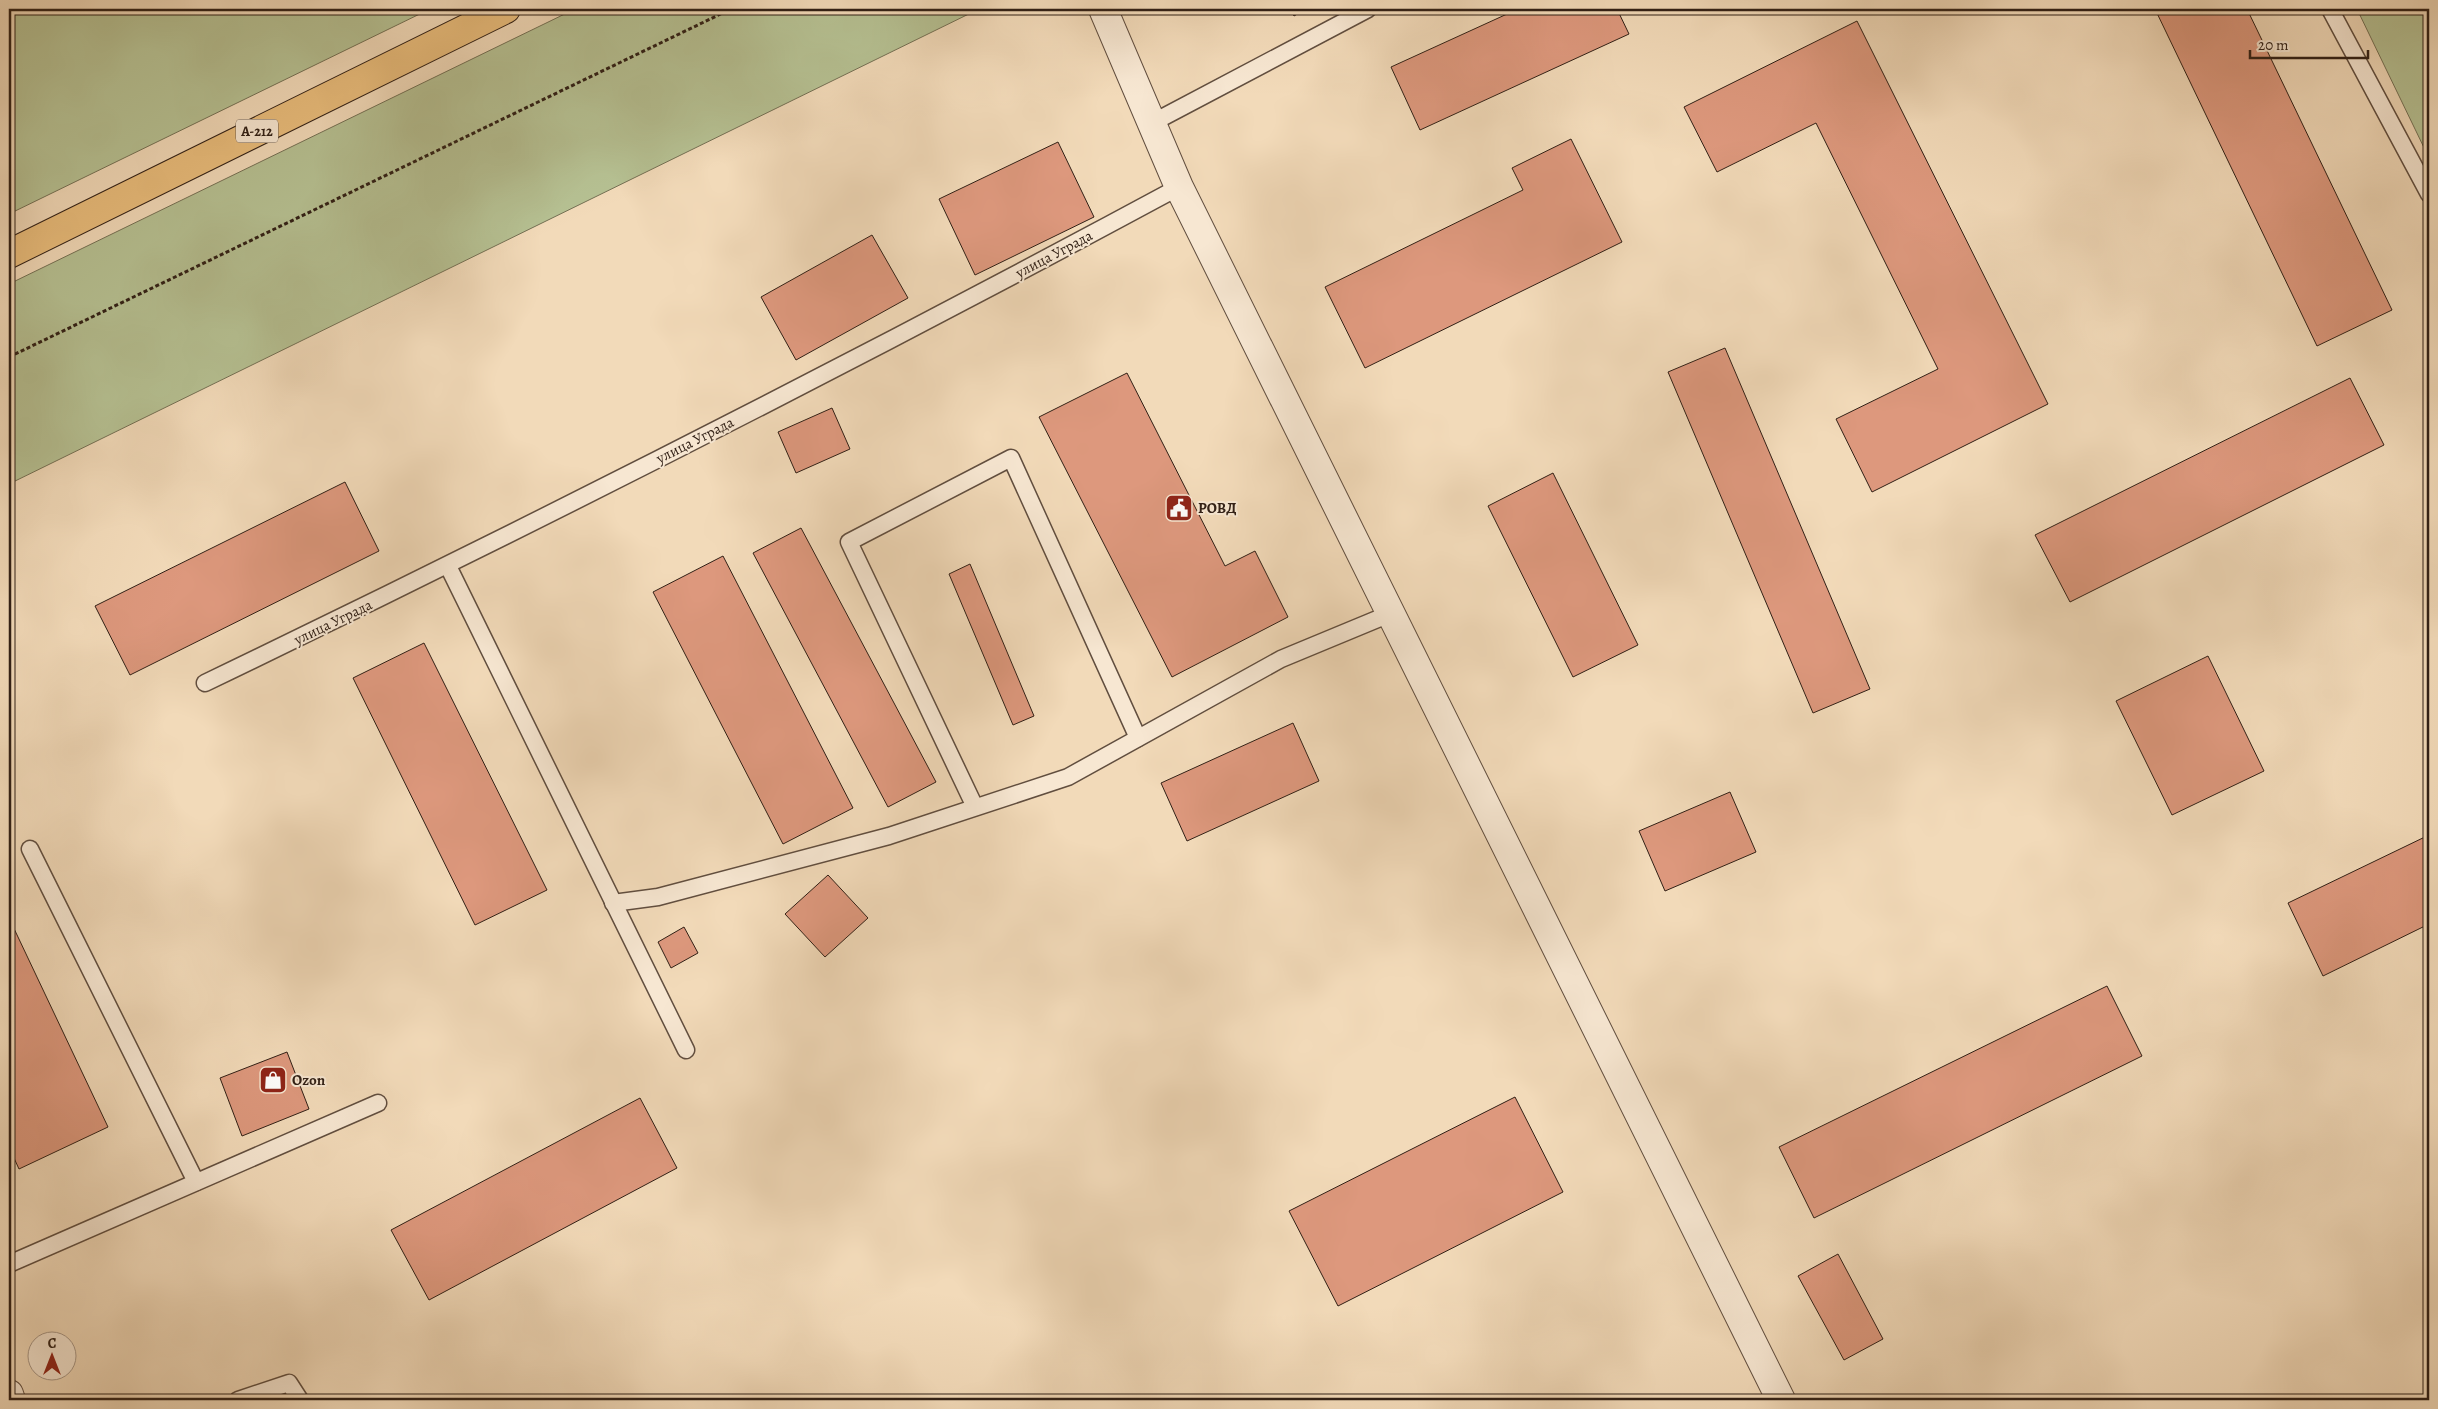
<svg xmlns="http://www.w3.org/2000/svg" width="2438" height="1409" viewBox="0 0 2438 1409" font-family="Alegreya,serif">
  <style>
    .green { fill: #b6c193; stroke: #747054 }
    .building { fill: #dd987d; stroke: #312016 }
    .lines { fill: none; stroke-linecap: round; stroke-linejoin: round }
    .lane-casing { stroke: #614e3f; stroke-width: 19 }
    .street-casing { stroke: #614e3f; stroke-width: 30 }
    .highway-casing { stroke: #312016; stroke-width: 30 }
    .path { stroke: #312016; stroke-width: 3; stroke-dasharray: 4 2.5; stroke-linecap: butt }
    .lane { stroke: #f7e7d2; stroke-width: 16 }
    .street { stroke: #f7e7d2; stroke-width: 28 }
    .highway { stroke: #e9bd7c; stroke-width: 28 }
    .labels { text-anchor: middle; dominant-baseline: central; stroke-width: 4; stroke-linejoin: round; paint-order: stroke }
    .shield { fill: #f7e7d2; stroke: #6c5c4e; stroke-width: 1 }
    .shield-label { font-size: 14px; font-weight: bold; fill: #312016 }
    .street-label { font-size: 15px; fill: #312016; stroke: #f7e7d2 }
    .poi-label { font-size: 15px; font-weight: bold; fill: #312016; stroke: #f7e7d2; text-anchor: start }
  </style>
  <rect width="100%" height="100%" fill="#f2dab9"/>
  <filter id="stains"><feTurbulence type="fractalNoise" baseFrequency=".004" numOctaves="4"/><feColorMatrix values="0 0 0 0 .2 0 0 0 0 .09 0 0 0 0 .02 0 0 0 .5 -.17"/></filter>
  <radialGradient id="worn" r=".72"><stop offset=".6" stop-color="#630" stop-opacity="0"/><stop offset="1" stop-color="#630" stop-opacity=".3"/></radialGradient>
  <g class="green">
    <path d="M9,9H430L9,214Z"/>
    <path d="M575,9H979L9,484V284Z"/>
    <path d="M2357,9H2429V158Z"/>
  </g>
  <g class="building">
    <path d="M1290,9H1306L1294,16Z"/>
    <path d="M1518,9H1617L1629,34L1420,130L1391,67Z"/>
    <path d="M2155,9H2247L2392,310L2317,346Z"/>
    <path d="M1857,21L2048,404L1872,492L1836,419L1938,369L1816,123L1717,172L1684,107Z"/>
    <path d="M1571,139L1622,242L1365,368L1325,287L1523,190L1512,168Z"/>
    <path d="M1058,142L1094,217L975,275L939,199Z"/>
    <path d="M872,235L908,298L796,360L761,297Z"/>
    <path d="M1725,348L1870,689L1813,713L1668,372Z"/>
    <path d="M1127,373L1225,566L1255,551L1288,617L1172,677L1039,417Z"/>
    <path d="M2350,378L2384,445L2070,602L2035,535Z"/>
    <path d="M832,408L850,449L796,473L778,432Z"/>
    <path d="M1553,473L1638,645L1573,677L1488,506Z"/>
    <path d="M345,482L379,551L130,675L95,606Z"/>
    <path d="M801,528L936,782L888,807L753,553Z"/>
    <path d="M723,556L853,808L783,844L653,592Z"/>
    <path d="M970,564L1034,716L1013,725L949,574Z"/>
    <path d="M424,643L547,890L475,925L353,678Z"/>
    <path d="M2208,656L2264,771L2172,815L2116,701Z"/>
    <path d="M1293,723L1319,781L1187,841L1161,783Z"/>
    <path d="M1730,792L1756,852L1665,891L1639,831Z"/>
    <path d="M2429,835V924L2323,976L2288,903Z"/>
    <path d="M828,875L868,918L825,957L785,914Z"/>
    <path d="M9,918L108,1127L19,1169L9,1147Z"/>
    <path d="M684,927L698,953L671,968L658,942Z"/>
    <path d="M2107,986L2142,1056L1814,1218L1779,1147Z"/>
    <path d="M287,1052L309,1109L242,1136L220,1078Z"/>
    <path d="M1515,1097L1563,1192L1338,1306L1289,1211Z"/>
    <path d="M640,1098L677,1168L429,1300L391,1230Z"/>
    <path d="M1838,1254L1883,1339L1844,1360L1798,1276Z"/>
  </g>
  <g class="lines">
    <g class="lane-casing">
      <g id="lane">
        <path d="M2330,9L2429,194"/>
        <path d="M1152,123L1368,9"/>
        <path d="M448,566L686,1050"/>
        <path d="M205,683C533,525 858,360 1179,187"/>
        <path d="M975,807L849,542L1011,458L1138,738"/>
        <path d="M30,849L196,1182"/>
        <path d="M613,903L658,897L889,836L1068,777L1281,659L1392,613"/>
        <path d="M9,1264L378,1103"/>
        <path d="M238,1400L289,1383L300,1400"/>
      </g>
    </g>
    <g class="street-casing">
      <g id="street">
        <path d="M1103,9L1179,187L1781,1400"/>
        <path d="M9,1394L11,1400"/>
      </g>
    </g>
    <g class="highway-casing">
      <path id="highway" d="M9,254L506,9"/>
    </g>
    <path class="path" d="M9,357L731,9"/>
    <use href="#lane" class="lane"/>
    <use href="#street" class="street"/>
    <use href="#highway" class="highway"/>
  </g>
  <defs>
    <g id="civic-square" transform="scale(1.4375)"><rect x="-9" y="-9" width="18" height="18" rx="4" fill="#8f2418" stroke="#f7e7d2"/><path d="M-.6-6.5H3V-4.5H.6V-3L4-1V1h2V6H-6V1h2V-1L-.6-3ZM-1.2 2.5V6h2.4V2.5Z" fill="#fff"/></g>
    <g id="shop-square" transform="scale(1.4375)"><rect x="-9" y="-9" width="18" height="18" rx="4" fill="#8f2418" stroke="#f7e7d2"/><path d="M-5-2.5h2.3a2.7 3.5 0 0 1 5.4 0H5L5.5 6h-11ZM-1.5-2.5h3a1.5 2.3 0 0 0-3 0Z" fill="#fff"/></g>
  </defs>
  <g fill-rule="evenodd">
    <use href="#civic-square" x="1179" y="508"/>
    <use href="#shop-square" x="273" y="1080"/>
  </g>
  <g class="labels">
    <rect class="shield" x="236" y="119.5" width="42" height="23" rx="4"/>
    <g class="shield-label">
      <text x="257" y="131">А-212</text>
    </g>
    <g class="street-label">
      <text transform="translate(1054 254) rotate(-28)">улица Уграда</text>
      <text transform="translate(695 440) rotate(-27)">улица Уграда</text>
      <text transform="translate(333 622) rotate(-26)">улица Уграда</text>
    </g>
    <g class="poi-label">
      <text x="1198" y="508">РОВД</text>
      <text x="292" y="1080">Ozon</text>
    </g>
  </g>
  <rect width="2438" height="1409" fill="none" stroke="#f2dab9" stroke-width="30"/>
  <rect x="10" y="10" width="2418" height="1389" fill="none" stroke="#312016" stroke-width="2.5"/>
  <rect x="15" y="15" width="2408" height="1379" fill="none" stroke="#312016"/>
  <g transform="translate(52 1356)"><circle r="24" fill="#f7e7d2" stroke="#a89787"/>
  <path d="M0-4L9 19L0 12L-9 19Z" fill="#8f2418"/>
  <text y="-8" font-size="14" font-weight="bold" text-anchor="middle" fill="#312016">С</text>
  </g>
  <path d="M2250 50v8h118v-8" fill="none" stroke="#312016" stroke-width="2.5"/>
  <text x="2258" y="50" font-size="15" fill="#312016" stroke="#f7e7d2" stroke-width="4" paint-order="stroke">20 m</text>
  <rect width="100%" height="100%" filter="url(#stains)"/>
  <rect width="100%" height="100%" fill="url(#worn)"/>
</svg>
